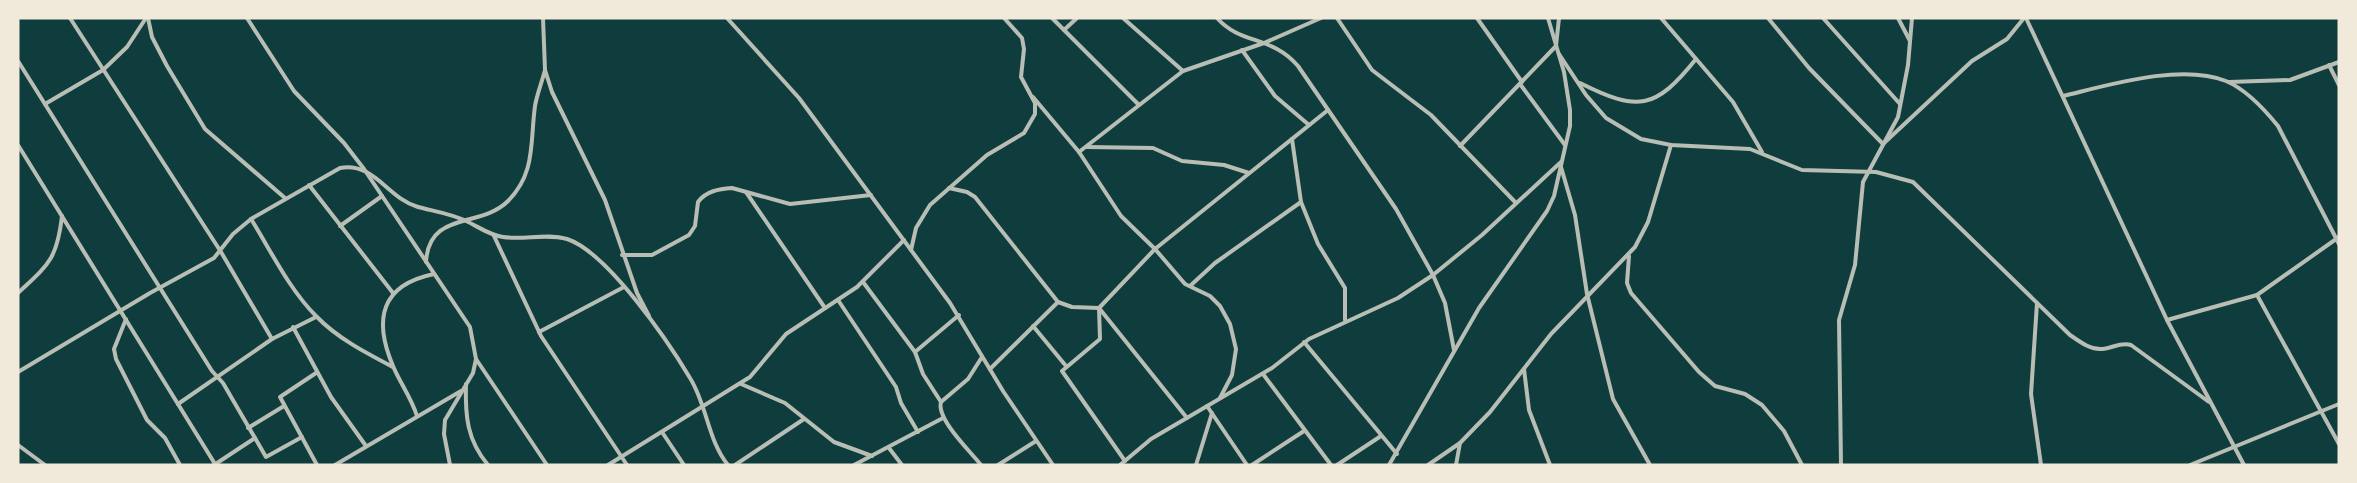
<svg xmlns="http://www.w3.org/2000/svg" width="2357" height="483" viewBox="0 0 2357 483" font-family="Poppins,sans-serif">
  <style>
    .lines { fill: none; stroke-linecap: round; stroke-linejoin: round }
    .minor { stroke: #b8beb3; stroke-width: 4 }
  </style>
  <rect width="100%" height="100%" fill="#0f3d3e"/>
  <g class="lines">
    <g class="minor">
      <path d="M70,18L221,252L272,339"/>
      <path d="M148,18L152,37L167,66L205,129L285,198"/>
      <path d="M247,18L294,91L344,143L364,169L470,327L476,359L473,373L445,420L444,434L450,465"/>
      <path d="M543,18L545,70L552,92L605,200L637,293L649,316"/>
      <path d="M727,18L799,98L950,303L1003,391L1053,465"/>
      <path d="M1052,18L1139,105"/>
      <path d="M1123,18L1183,71"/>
      <path d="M1217,18C1241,45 1271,35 1298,66L1396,209L1433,275L1445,303L1454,350"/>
      <path d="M1337,18L1372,70L1431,115L1516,203"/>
      <path d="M1477,18L1522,82"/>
      <path d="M1661,18L1733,102L1762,152"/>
      <path d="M1768,18L1809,68L1883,144L1972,61L2007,39L2024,18"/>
      <path d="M1823,18L1900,104"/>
      <path d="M1898,18L1910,41"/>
      <path d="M2026,18L2167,320L2244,465"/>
      <path d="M1064,30L1077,18"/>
      <path d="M1242,50L1275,96L1309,125"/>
      <path d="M1559,54L1586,95L1606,118L1641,139L1671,145L1750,149L1802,170L1876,172L1913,182L2070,335C2079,341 2090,350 2102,349C2113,348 2120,342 2131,345L2209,402"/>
      <path d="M18,61L212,371L223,383L266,457L302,437"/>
      <path d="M2329,65L2339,85"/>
      <path d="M2229,82L2290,80L2339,62"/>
      <path d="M1580,83C1638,112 1655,110 1696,59"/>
      <path d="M1520,84L1565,145"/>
      <path d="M2063,96C2109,85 2181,63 2226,81C2245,89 2265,110 2278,126L2339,244"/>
      <path d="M1033,97L1079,152L1121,216L1155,249L1185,284L1210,296L1220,306L1230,324L1236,349L1232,375L1220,398"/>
      <path d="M45,104L103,70L127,47L146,18"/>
      <path d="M1292,139L1301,202L1318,244L1345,288V320"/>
      <path d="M18,145L215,464"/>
      <path d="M1460,146L1556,46L1559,18"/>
      <path d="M1087,147L1153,148L1182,161L1224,165L1249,173"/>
      <path d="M1079,152L1183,71L1264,43L1321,18"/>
      <path d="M1561,167L1575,215L1587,294L1613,399L1650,465"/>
      <path d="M309,185L393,293"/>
      <path d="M949,188L967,192L975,197L1058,302L1072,307L1099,308L1187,418"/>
      <path d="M746,192L825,308"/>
      <path d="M251,219C271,251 289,289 316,316C337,338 366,353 393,367"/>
      <path d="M340,226L382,196"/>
      <path d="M494,236L541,336L627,465"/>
      <path d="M911,250L916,228L930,205L987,155L1024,133L1035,114V103L1021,77L1024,49L1022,38L1004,18"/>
      <path d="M622,255H652L689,235L695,226L698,202C706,191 719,189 732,188L790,204L871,195"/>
      <path d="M1629,256L1627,283L1631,293L1699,372L1715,386L1745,394L1762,405L1784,431L1802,465"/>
      <path d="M426,262C429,210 480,229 508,201C536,173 530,142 535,106C537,94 542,82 545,70"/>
      <path d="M863,282L915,352L923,374L941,402"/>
      <path d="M1190,286L1215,263L1301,202"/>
      <path d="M18,293C49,264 57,259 62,216"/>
      <path d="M2257,295L2339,444"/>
      <path d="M838,300L896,387L901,403L918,432"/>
      <path d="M2037,303L2031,394L2041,465"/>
      <path d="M126,319L114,349L116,359L147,420L165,438L180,465"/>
      <path d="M2167,320L2257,295L2339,237"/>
      <path d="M1033,326L1066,366"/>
      <path d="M293,327L331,397L366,446"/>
      <path d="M539,332L624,287"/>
      <path d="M1304,342L1397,454"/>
      <path d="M915,352L959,315"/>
      <path d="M476,359L547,465"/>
      <path d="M990,369L1058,302"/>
      <path d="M1524,369L1529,410L1550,465"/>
      <path d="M18,372L150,293L214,258L233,234L251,219L340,168C375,162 387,198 418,207C433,211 452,214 466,221C479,227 489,235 503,237C524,240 547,233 567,239C607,252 668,341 690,378C707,405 708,441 728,465"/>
      <path d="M316,373L280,397L317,465"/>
      <path d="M1263,374L1331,465"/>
      <path d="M466,384C465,416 467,440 488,465"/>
      <path d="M741,384L785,403L834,442L872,456"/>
      <path d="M178,404L272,339L316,317"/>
      <path d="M1207,406L1247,465"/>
      <path d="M417,416C411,397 400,383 393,366C373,319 381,285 434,274"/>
      <path d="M248,428L284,406"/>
      <path d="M662,432L684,465"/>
      <path d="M18,445L45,465"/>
      <path d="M889,448L902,465"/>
      <path d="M1125,461L1062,371L1100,339L1099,308L1155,249L1328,110"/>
      <path d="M214,465L255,438"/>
      <path d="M335,465L461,391"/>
      <path d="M608,465L750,377L786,334L857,287L904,240"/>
      <path d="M735,465L804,419"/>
      <path d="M854,465L943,418"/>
      <path d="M981,465C971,452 936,419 941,402L968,379L982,357"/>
      <path d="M998,465L1036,441"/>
      <path d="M1120,465L1151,439L1272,368L1309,339L1398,298L1433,275L1482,235L1561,162"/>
      <path d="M1196,465L1212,413"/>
      <path d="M1252,465L1304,431"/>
      <path d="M1337,465L1381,436"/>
      <path d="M1389,465L1479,308L1547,211L1554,196L1570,126V110L1564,72L1548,18"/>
      <path d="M1428,465L1460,443L1490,412L1551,334L1635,247L1648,222L1671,145"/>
      <path d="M1456,465L1460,443"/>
      <path d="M1841,465L1839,320L1855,265L1863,182L1898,117L1908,65L1912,18"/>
      <path d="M2190,465L2339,404"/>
    </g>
  </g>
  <rect width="2357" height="483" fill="none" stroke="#f1e9da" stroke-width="39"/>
</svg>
